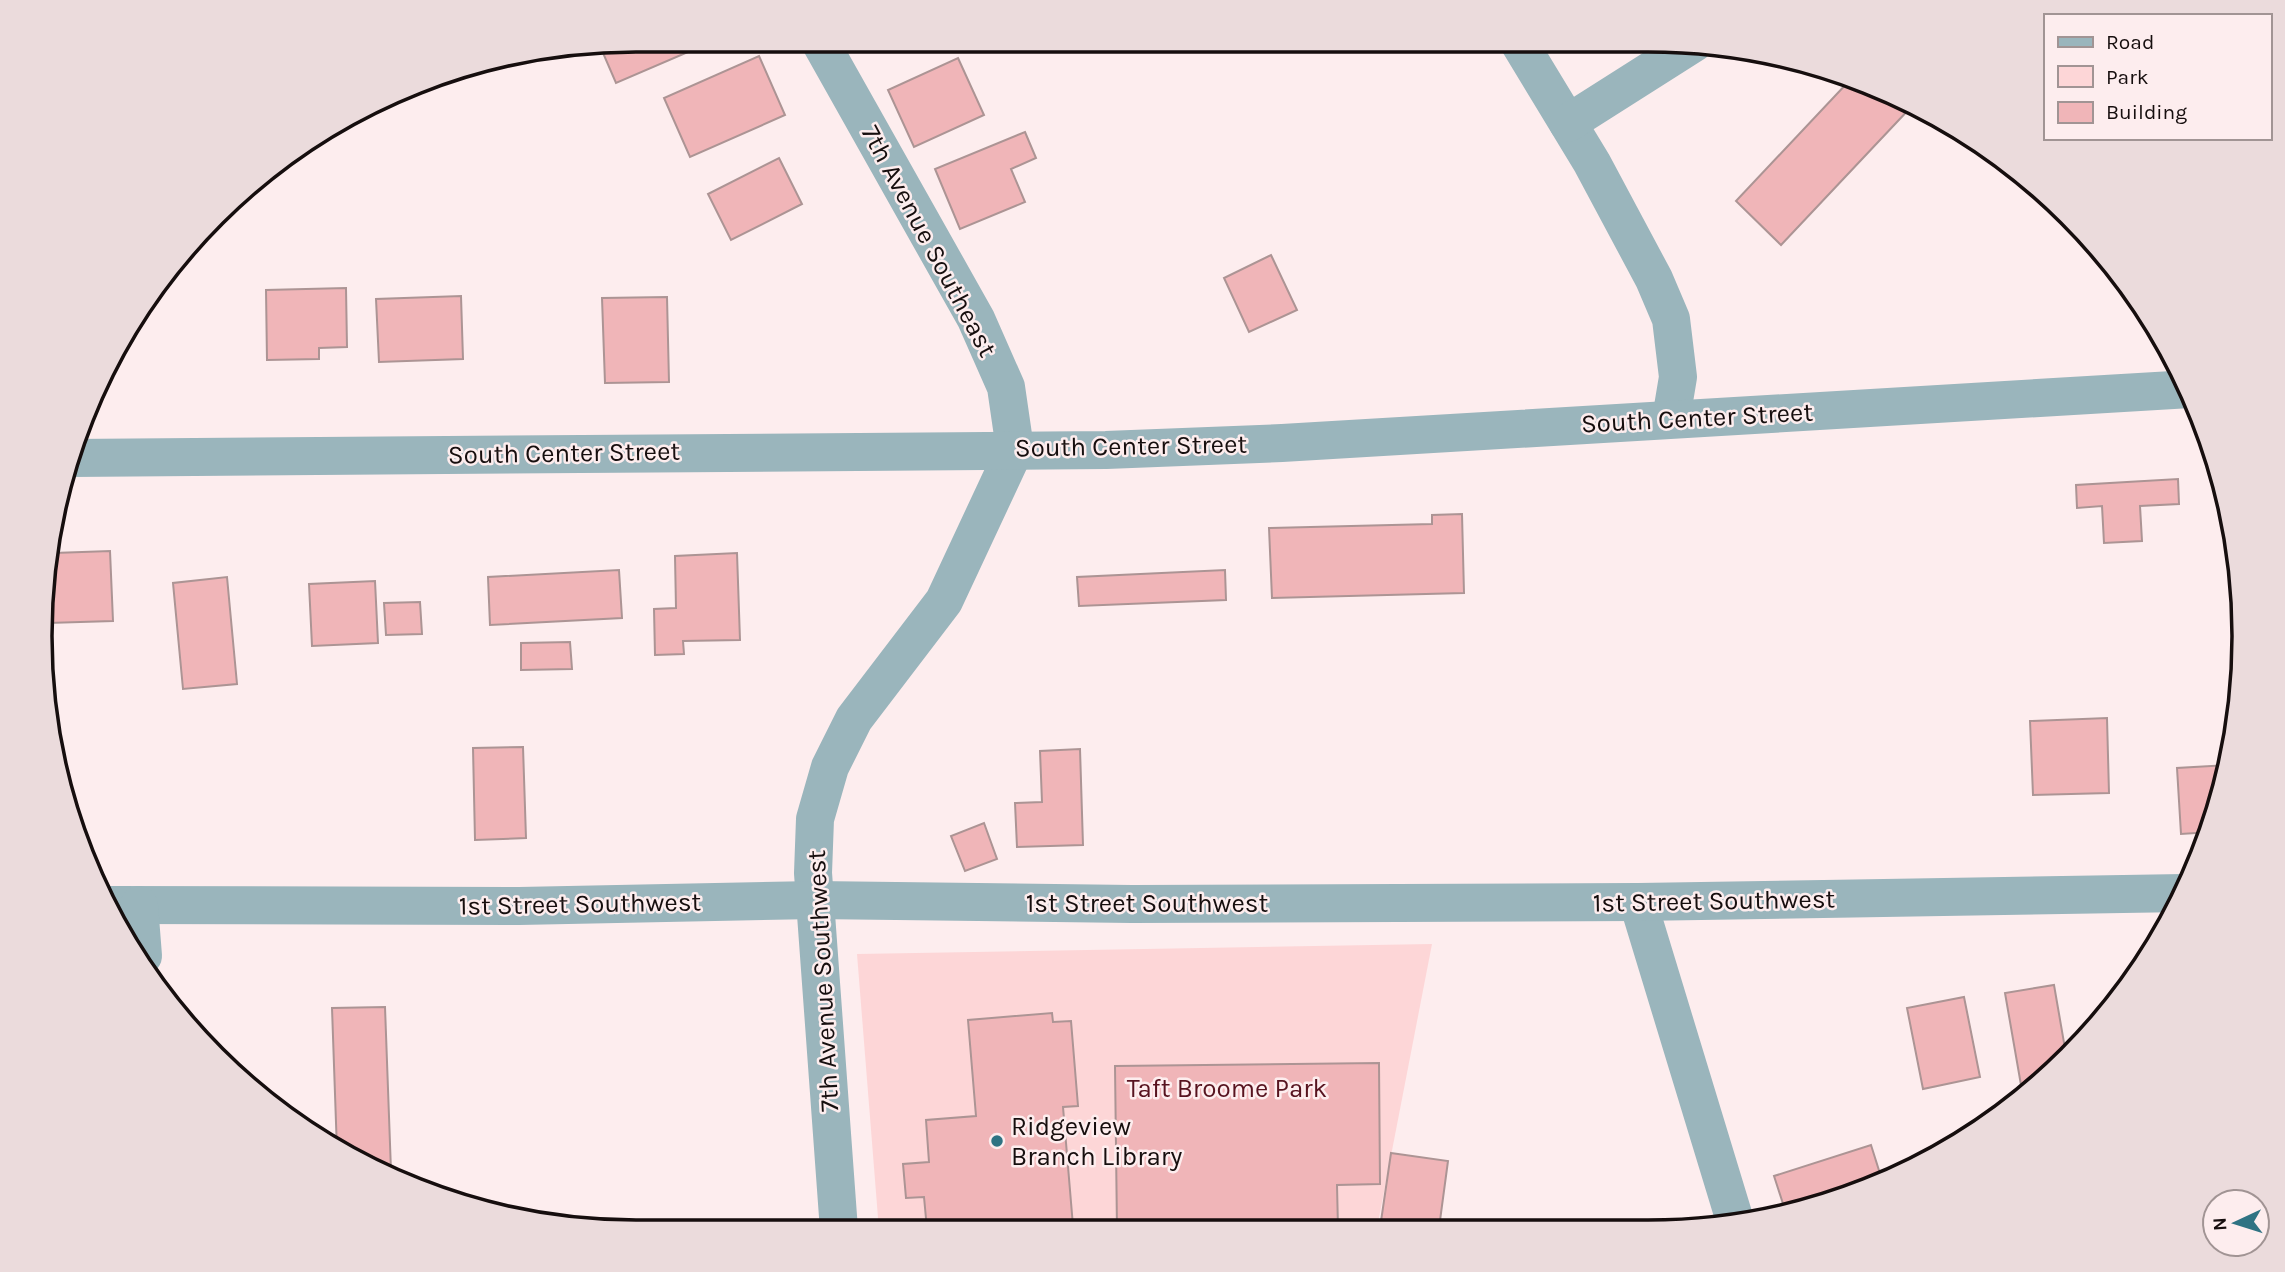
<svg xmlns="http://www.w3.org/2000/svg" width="2285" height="1272" viewBox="0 0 2285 1272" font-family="Karla,sans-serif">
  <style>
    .green { fill: #fdd6d7 }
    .building { fill: #f0b5b8; stroke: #ac9494; stroke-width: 2 }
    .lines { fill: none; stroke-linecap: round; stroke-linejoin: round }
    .minor { stroke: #9ab5bc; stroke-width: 38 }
    .poi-dot { fill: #2f7383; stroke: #fdedee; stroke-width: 2.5 }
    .labels { text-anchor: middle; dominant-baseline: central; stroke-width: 5; stroke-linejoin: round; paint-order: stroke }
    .street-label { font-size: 26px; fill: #160e0e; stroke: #fdedee }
    .park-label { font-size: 26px; fill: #57131f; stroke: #fdedee }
    .poi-label { font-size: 26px; fill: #160e0e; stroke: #fdedee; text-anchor: start }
    .rim { fill: none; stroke: #160e0e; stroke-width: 3.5 }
  </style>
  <rect width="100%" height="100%" fill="#fdedee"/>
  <path class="green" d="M1432,944L1377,1228L879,1230L857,954Z"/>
  <g class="building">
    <path d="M636,40H699L702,46L616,83L600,46Z"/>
    <path d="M759,56L785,115L690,157L664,98Z"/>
    <path d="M958,58L984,115L914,147L888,90Z"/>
    <path d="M1850,80L1912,106L1781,245L1736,201Z"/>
    <path d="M1025,132L1036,158L1011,169L1025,202L960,229L935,169Z"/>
    <path d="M779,158L802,204L731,240L708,194Z"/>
    <path d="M1271,255L1297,310L1249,332L1224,278Z"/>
    <path d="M346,288L347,347L319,348V359L267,360L266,290Z"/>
    <path d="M461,296L463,359L379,362L376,299Z"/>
    <path d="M667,297L669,382L605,383L602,298Z"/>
    <path d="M2178,479L2179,504L2140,506L2142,541L2104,543L2102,506L2077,508L2076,485Z"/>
    <path d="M1462,514L1464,593L1272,598L1269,528L1432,524V515Z"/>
    <path d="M110,551L113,621L48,623L54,553Z"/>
    <path d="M737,553L740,640L683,641L684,654L655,655L654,609L676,608L675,556Z"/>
    <path d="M619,570L622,618L490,625L488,577Z"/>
    <path d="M1225,570L1226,600L1079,606L1077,577Z"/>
    <path d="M227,577L237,684L183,689L173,583Z"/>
    <path d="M375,581L378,643L312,646L309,584Z"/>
    <path d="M420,602L422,634L386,635L384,603Z"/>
    <path d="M570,642L572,669L521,670V643Z"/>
    <path d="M2107,718L2109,793L2033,795L2030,721Z"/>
    <path d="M523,747L526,838L475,840L473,748Z"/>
    <path d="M1080,749L1083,845L1017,847L1015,803L1042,802L1040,751Z"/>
    <path d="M2228,765L2211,832L2181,834L2177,768Z"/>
    <path d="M984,823L997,859L965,871L951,836Z"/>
    <path d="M2054,985L2067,1060L2041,1081L2021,1085L2005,993Z"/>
    <path d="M1964,997L1980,1077L1923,1089L1907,1008Z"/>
    <path d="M385,1007L391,1171H380L337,1151L332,1008Z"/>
    <path d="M1052,1013L1053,1022L1071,1021L1078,1106L1063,1107L1073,1226L927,1229L924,1197L906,1198L903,1164L929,1162L926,1120L976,1116L968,1020Z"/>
    <path d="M1379,1063L1380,1184L1337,1185L1338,1228L1117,1229L1115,1066Z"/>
    <path d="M1871,1145L1882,1180L1841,1200L1786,1213L1774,1176Z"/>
    <path d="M1391,1153L1448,1161L1439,1228H1380Z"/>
  </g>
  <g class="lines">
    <g class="minor">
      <path d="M819,40L976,319L1006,387L1015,449L944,601L854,719L830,767L815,819L813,873L839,1230"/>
      <path d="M1518,41L1592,163L1654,279L1671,319L1678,377L1671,419"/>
      <path d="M1568,123L1694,43"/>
      <path d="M71,458L1106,450L1282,443L2190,389"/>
      <path d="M1638,902L1736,1224"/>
      <path d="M111,905L519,906L815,900L1132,904L1638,902L2184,893"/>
      <path d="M139,905L143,956"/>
    </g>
  </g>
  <circle class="poi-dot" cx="997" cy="1141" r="7"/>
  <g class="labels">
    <g class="street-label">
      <text transform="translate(929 241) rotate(62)">7th Avenue Southeast</text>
      <text transform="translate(1697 418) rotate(-3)">South Center Street</text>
      <text transform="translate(1131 446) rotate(-1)">South Center Street</text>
      <text transform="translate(564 453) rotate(-1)">South Center Street</text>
      <text transform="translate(1714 901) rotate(-1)">1st Street Southwest</text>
      <text x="1147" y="903">1st Street Southwest</text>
      <text transform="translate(580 904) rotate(-1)">1st Street Southwest</text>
      <text transform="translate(823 981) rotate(-93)">7th Avenue Southwest</text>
    </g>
    <g class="park-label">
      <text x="1227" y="1088">Taft Broome Park</text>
    </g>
    <g class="poi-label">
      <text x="1011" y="1126">Ridgeview<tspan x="1011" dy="30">Branch Library</tspan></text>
    </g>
  </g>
  <path d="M0 0H2285V1272H0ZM636 52H1648A584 584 0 0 1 2232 636V636A584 584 0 0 1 1648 1220H636A584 584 0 0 1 52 636V636A584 584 0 0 1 636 52Z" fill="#ebdbdc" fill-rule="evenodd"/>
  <path class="rim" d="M636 52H1648A584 584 0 0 1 2232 636V636A584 584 0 0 1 1648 1220H636A584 584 0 0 1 52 636V636A584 584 0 0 1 636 52Z"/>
  <rect x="2044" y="14" width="228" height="126" fill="#fdedee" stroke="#a19494" stroke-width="2"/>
  <rect x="2058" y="37" width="35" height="10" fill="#9ab5bc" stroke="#a19494" stroke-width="2"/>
  <text x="2106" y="49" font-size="21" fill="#160e0e">Road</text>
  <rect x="2058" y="66" width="35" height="21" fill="#fdd6d7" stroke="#a19494" stroke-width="2"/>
  <text x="2106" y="84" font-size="21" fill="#160e0e">Park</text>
  <rect x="2058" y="102" width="35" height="21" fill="#f0b5b8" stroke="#a19494" stroke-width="2"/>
  <text x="2106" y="119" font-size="21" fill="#160e0e">Building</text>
  <g transform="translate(2236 1223) rotate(266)"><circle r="33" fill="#fdedee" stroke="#a19494" stroke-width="2"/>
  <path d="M0-5L12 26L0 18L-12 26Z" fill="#2f7383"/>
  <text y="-10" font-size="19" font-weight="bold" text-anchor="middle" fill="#160e0e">N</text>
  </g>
</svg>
